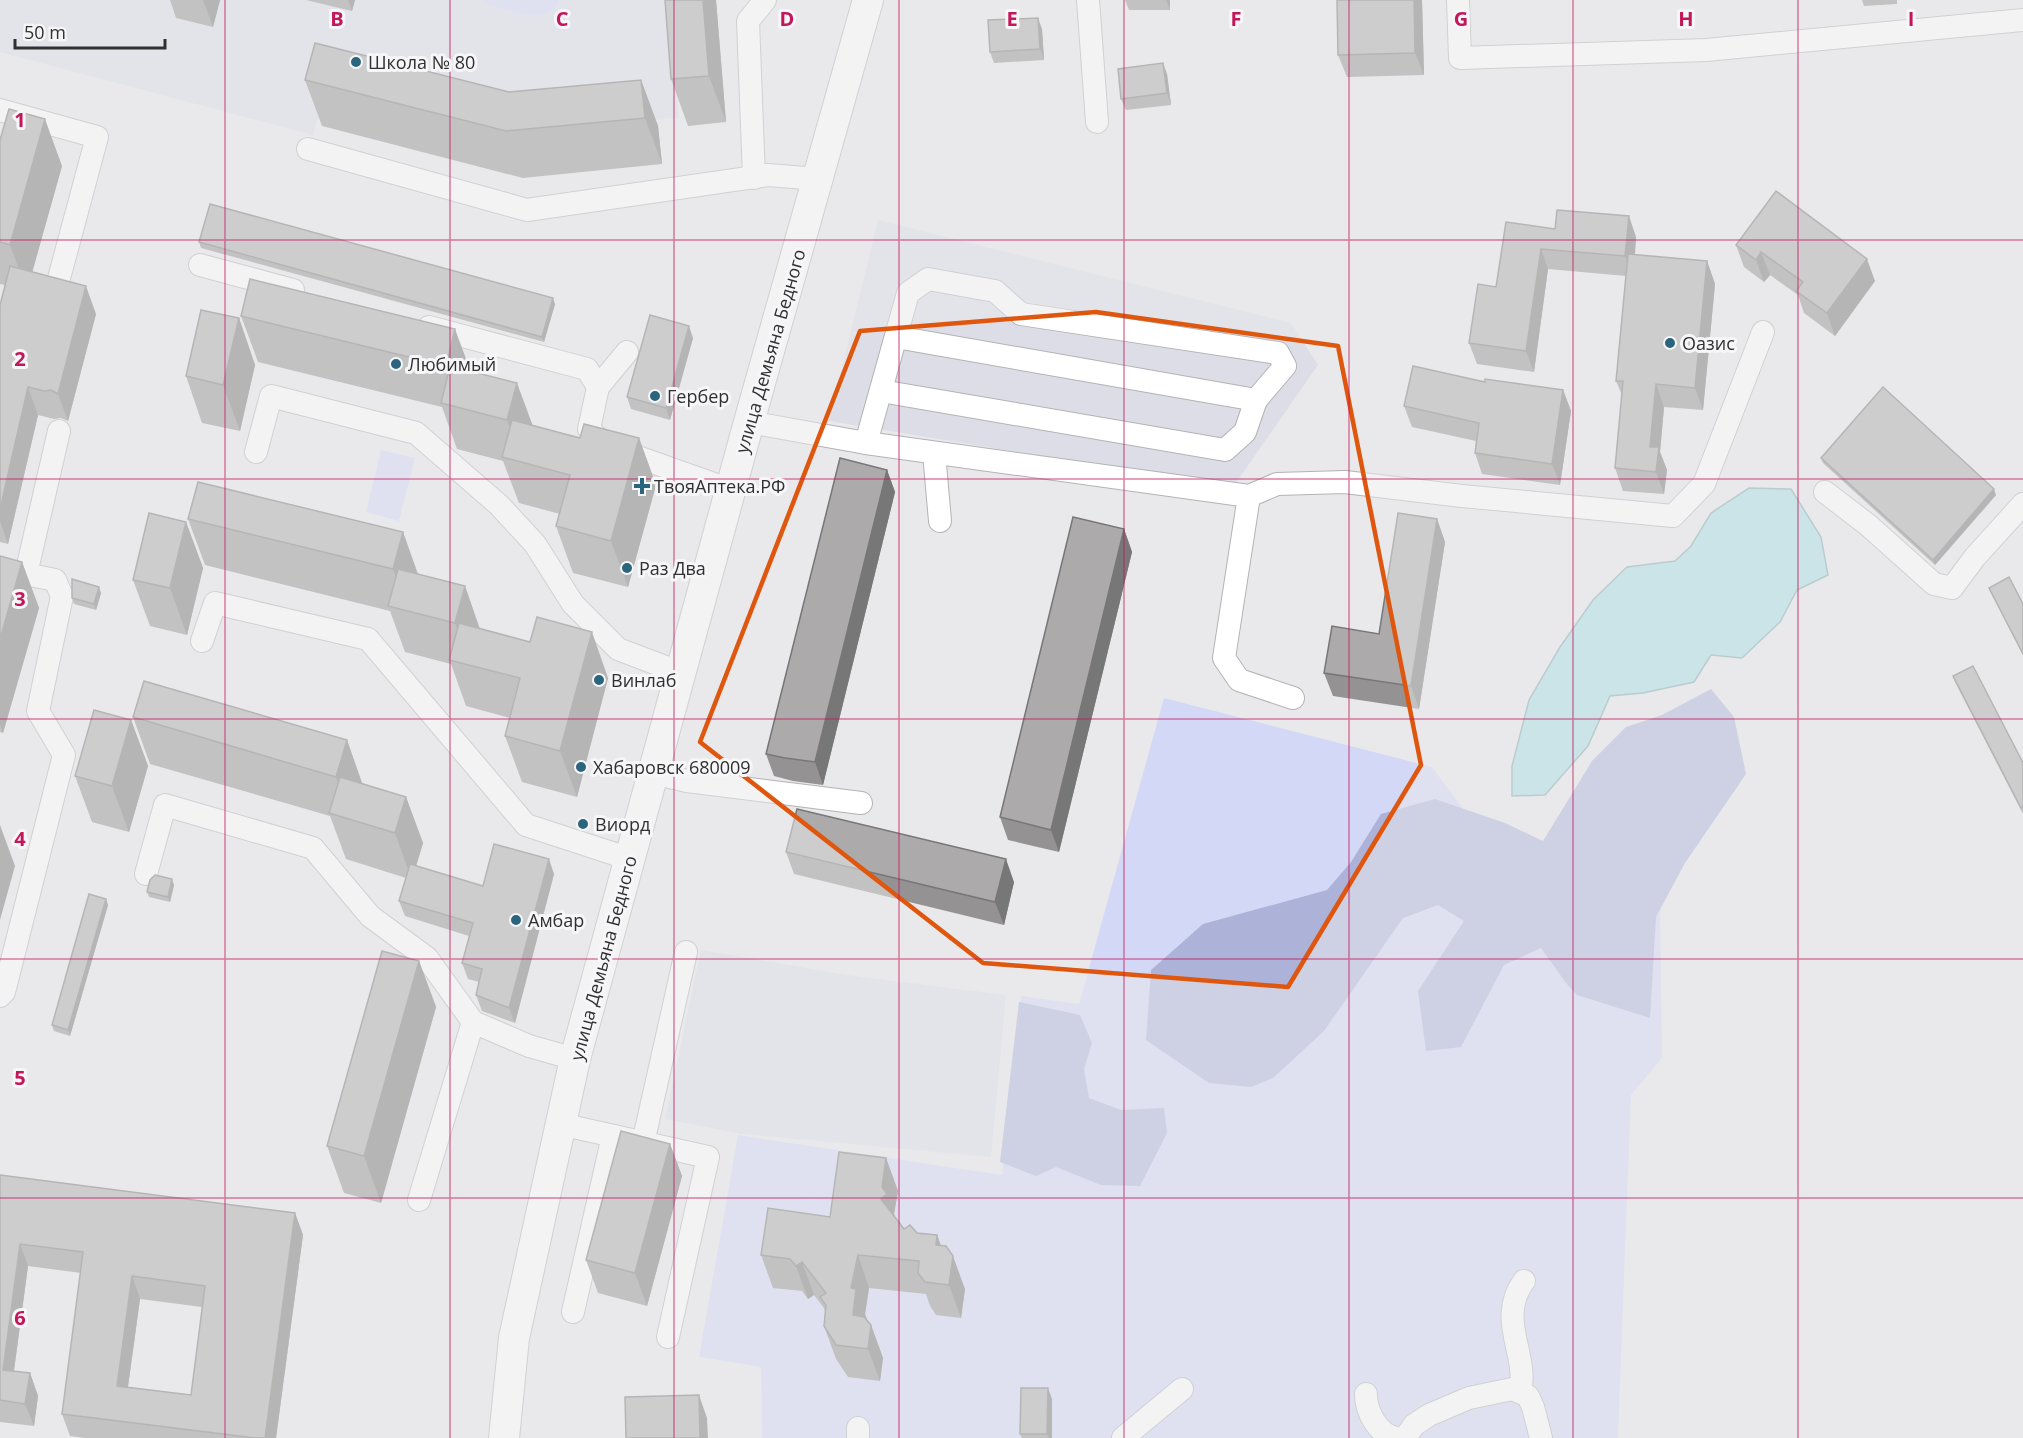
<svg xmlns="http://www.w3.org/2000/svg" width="2023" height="1438" viewBox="0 0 2023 1438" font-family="'Open Sans',sans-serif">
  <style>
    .built { fill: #dcdde6 }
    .green { fill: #d4d8f7 }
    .forest { fill: #adb2d9 }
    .water { fill: #a7dde3; stroke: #83a9ae; stroke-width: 1.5 }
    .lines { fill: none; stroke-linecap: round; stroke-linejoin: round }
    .minor-casing { stroke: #b3b3b5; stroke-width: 24 }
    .major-casing { stroke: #b3b3b5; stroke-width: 32 }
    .minor { stroke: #fff; stroke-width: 22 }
    .major { stroke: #fff; stroke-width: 30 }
    .wall { fill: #949292; fill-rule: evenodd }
    .shaded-wall { fill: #787777 }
    .building { fill: #acaaaa; stroke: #787777; stroke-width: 1.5; fill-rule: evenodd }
    .marked { fill: none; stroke: #df570e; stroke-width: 4.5; stroke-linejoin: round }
    .grid { fill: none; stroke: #c2185b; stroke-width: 1.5; stroke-opacity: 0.55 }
    .poi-dot { fill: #2a657d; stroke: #f6f6f8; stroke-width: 2 }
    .labels { text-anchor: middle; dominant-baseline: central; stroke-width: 6; stroke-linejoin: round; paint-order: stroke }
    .poi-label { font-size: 18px; fill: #303031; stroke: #f6f6f8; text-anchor: start }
    .street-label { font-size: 18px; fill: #303031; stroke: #f6f6f8 }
    .grid-label { font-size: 20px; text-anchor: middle; font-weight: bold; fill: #c2185b; stroke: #f6f6f8; stroke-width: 6; stroke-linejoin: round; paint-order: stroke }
  </style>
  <rect width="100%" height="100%" fill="#e9e9eb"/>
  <g class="built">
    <path d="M0,0H669L679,118L534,130L331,73L313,135L0,52Z"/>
    <path d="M878,220L1291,323L1318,365L1233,487L829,421Z"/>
    <path d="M701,950L847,975L1006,995L991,1157L742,1134L665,1119Z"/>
  </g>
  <g class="green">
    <path d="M482,0H559C550,28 509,10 488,5Z"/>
    <path d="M381,450L415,458L399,521L366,512Z"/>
    <path d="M1164,698L1432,767L1521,887L1660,908L1662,1058L1631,1095L1618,1438H762L761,1367L699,1357L738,1135L1002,1175L1021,996L1079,1004Z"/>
  </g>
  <g class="forest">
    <path d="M1711,689L1734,717L1746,774L1685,863L1656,917L1650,1018L1577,995L1566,983L1541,948L1504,965L1461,1047L1426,1051L1418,991L1464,921L1438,905L1403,918L1324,1031L1273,1078L1251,1087L1209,1083L1146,1040L1151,970L1203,924L1327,890L1351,862L1381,814L1435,799L1505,823L1543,841L1592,761L1626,727L1662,715Z"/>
    <path d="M1019,1002L1080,1015L1092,1043L1084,1069L1089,1098L1121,1110L1164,1108L1167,1133L1140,1186L1101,1185L1056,1167L1036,1176L1000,1162Z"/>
  </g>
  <path class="water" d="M1749,488L1791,489L1821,537L1828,575L1797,590L1780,622L1742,658L1711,655L1694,682L1643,693L1610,696L1588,746L1545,795L1512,796V766L1529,700L1560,647L1593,600L1627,567L1675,561L1691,546L1711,513Z"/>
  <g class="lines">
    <g class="minor-casing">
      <g id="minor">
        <path d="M1088,0L1097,122"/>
        <path d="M1458,0L1460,58L1706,50L2023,20"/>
        <path d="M0,110L97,137L58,282"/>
        <path d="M308,149L527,210L768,175L818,179"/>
        <path d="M754,178L748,21L765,0"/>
        <path d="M200,265L293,290"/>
        <path d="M429,327L587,369L598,387"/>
        <path d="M627,352L598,387L589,429L604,445L731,490"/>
        <path d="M881,391L1225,450L1245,432L1256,400"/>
        <path d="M749,422L866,443L1249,496L1277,484L1345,482L1462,496L1673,516L1704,484L1763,332"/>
        <path d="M866,443L908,293L928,279L995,291L1021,314L1278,353L1285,366L1256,400L896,337"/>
        <path d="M256,452L271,396L416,433L499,505L535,544L573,604L618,649L681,673"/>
        <path d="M934,453L940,521"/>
        <path d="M1825,492L1868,525L1934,584L1952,588L1975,557L2023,504"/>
        <path d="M1249,496L1224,658L1239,680L1293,698"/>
        <path d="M0,569L55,580L62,596L38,711L64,755L4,992L0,996"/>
        <path d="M26,574L59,431"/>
        <path d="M202,641L215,603L368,639L526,825L630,859"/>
        <path d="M653,773L687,781L861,803"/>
        <path d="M146,874L165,805L313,848L370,916L427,958L473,1022L529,1046L575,1059"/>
        <path d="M560,1124L708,1157L668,1337"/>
        <path d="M643,1143L686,952"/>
        <path d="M419,1200L473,1022"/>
        <path d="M573,1312L613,1136"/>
        <path d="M1520,1391C1529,1355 1496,1319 1524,1281"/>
        <path d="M1366,1394C1366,1412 1378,1435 1397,1438"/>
        <path d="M858,1428V1438"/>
        <path d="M1123,1438L1182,1389"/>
        <path d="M1405,1438L1414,1425L1429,1415L1469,1398L1512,1389L1528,1396L1533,1407L1541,1438"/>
      </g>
    </g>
    <g class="major-casing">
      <path id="major" d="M504,1438L514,1338L575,1059L749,422L868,0"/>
    </g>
    <use href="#minor" class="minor"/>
    <use href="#major" class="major"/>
  </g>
  <g class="wall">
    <path d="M170,0H220L213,27L176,18Z"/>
    <path d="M306,0H355L352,11Z"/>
    <path d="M665,0H716L726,122L688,126L671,79Z"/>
    <path d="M1125,0H1170V10H1129Z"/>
    <path d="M1422,0L1424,75L1347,77L1338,55Z"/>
    <path d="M1862,0H1897V4L1864,6Z"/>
    <path d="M1042,29L1044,60L994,63L990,52Z"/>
    <path d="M1167,74L1171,105L1126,110L1121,99Z"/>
    <path d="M305,80L509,92L641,80L658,126L662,164L523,178L322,126Z"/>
    <path d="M62,166L32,272L96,314L68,421L61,418L54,419L38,415L8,544L0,542V305L5,285L0,284V242Z"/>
    <path d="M1555,229L1636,237L1635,255L1707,261L1715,284L1703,410L1664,407L1660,452L1667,470L1664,494L1623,491L1615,468L1622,395L1616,381L1626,276L1548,269L1534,372L1477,364L1469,343L1496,287Z"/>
    <path d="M199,242L555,304L544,342L201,248Z"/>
    <path d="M1736,245L1875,281L1835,336L1804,313L1798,295L1770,275L1764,282L1744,267Z"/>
    <path d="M241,316L470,371L532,425L580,438H639L656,485L628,587L573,573L556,526L560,514L519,503L503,461L457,449L442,407L258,362Z"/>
    <path d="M239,318L255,365L240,431L202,423L186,376Z"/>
    <path d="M693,338L670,420L631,409L627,397Z"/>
    <path d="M1485,382L1563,390L1571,411L1560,485L1482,474L1475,453L1476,441L1412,427L1404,406Z"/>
    <path d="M1821,458L1996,495L1935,565L1823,463Z"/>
    <path d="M887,470L895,492L823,785L793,781L774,776L766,754Z"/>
    <path d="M188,519L403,532L418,574L465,586L480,629L608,678L577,797L522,782L505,736L510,718L466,706L451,664L405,652L390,611L205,565Z"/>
    <path d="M1437,519L1445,542L1419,709L1333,696L1324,673L1379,634Z"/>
    <path d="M186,522L203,568L187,635L150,626L133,580Z"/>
    <path d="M1124,529L1132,552L1059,852L1008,840L1000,817Z"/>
    <path d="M0,556L22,562L39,608L3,733L0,732Z"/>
    <path d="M1989,588L2023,604V655L1991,593Z"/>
    <path d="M101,593L96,610L74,604L72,598Z"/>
    <path d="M1953,676L2023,763V814L1955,682Z"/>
    <path d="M133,717L347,740L362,783L406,797L423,843L416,866L483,886L554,874L515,1023L482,1011L476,995L479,982L468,979L462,963L469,936L405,916L399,901L406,878L346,859L330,816L150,764Z"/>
    <path d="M131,720L148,766L129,832L92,822L75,776Z"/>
    <path d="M786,852L1014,882L1004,925L794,874Z"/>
    <path d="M174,885L170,902L149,897L147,892Z"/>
    <path d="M106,899L108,905L70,1036L54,1031L52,1025Z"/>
    <path d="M419,961L436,1007L381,1203L344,1193L327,1146Z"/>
    <path d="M670,1144L682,1176L647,1306L598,1293L586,1260Z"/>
    <path d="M886,1158L898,1191L894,1214L896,1219L904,1229L917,1233L937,1235L941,1246L965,1289L961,1318L936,1315L930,1306L926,1294L869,1288L865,1314L867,1320L871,1325L883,1358L880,1381L848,1377L836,1359L824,1326L825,1312L824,1308L814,1295L808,1299L802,1291L773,1288L761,1255L830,1217Z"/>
    <path d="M0,1175L295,1213L303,1235L276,1438H85L70,1436L62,1414L81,1273L28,1266L14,1371L30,1373L38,1396L34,1426L0,1422ZM140,1299L202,1307L191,1395L128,1387Z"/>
    <path d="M1052,1399V1438H1022L1020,1434Z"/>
  </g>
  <g class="shaded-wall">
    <path d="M203,0H220L213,27Z"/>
    <path d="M348,0H355L352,11Z"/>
    <path d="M703,0H716L726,122L709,76Z"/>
    <path d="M1166,0H1170V10Z"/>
    <path d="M1414,0H1422L1424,75L1415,53Z"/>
    <path d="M1038,18L1042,29L1044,60L1040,49Z"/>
    <path d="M1163,63L1167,74L1171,105L1167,93Z"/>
    <path d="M641,80L658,126L662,164L645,118Z"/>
    <path d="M45,119L62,166L27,291L10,245Z"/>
    <path d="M1629,216L1636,237L1633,276L1625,256Z"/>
    <path d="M1541,249L1548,269L1534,372L1526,351Z"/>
    <path d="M1761,252L1770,275L1764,282L1756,260Z"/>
    <path d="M1867,259L1875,281L1835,336L1827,313Z"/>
    <path d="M1707,261L1715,284L1703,410L1695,388Z"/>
    <path d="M86,286L96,314L68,421L58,394Z"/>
    <path d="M553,298L555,304L544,342L542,337Z"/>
    <path d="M239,318L255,365L240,431L223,385Z"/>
    <path d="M689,326L693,338L670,420L666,408Z"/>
    <path d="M455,329L472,375L461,408L446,366Z"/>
    <path d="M517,383L534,429L523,462L507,420Z"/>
    <path d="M1656,384L1664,407L1660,452L1667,470L1664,494L1656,472L1650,447Z"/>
    <path d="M28,387L38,415L8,544L0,521V509Z"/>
    <path d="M1563,390L1571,411L1560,485L1552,464Z"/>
    <path d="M639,438L656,485L628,587L611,541Z"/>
    <path d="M887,470L895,492L823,785L815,762Z"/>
    <path d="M1994,489L1996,495L1935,565L1933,560Z"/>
    <path d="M1437,519L1445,542L1419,709L1411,686Z"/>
    <path d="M186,522L203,568L187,635L170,588Z"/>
    <path d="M1124,529L1132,552L1059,852L1051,830Z"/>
    <path d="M403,532L419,578L409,611L393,569Z"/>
    <path d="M22,562L39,608L3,733L0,724V639Z"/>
    <path d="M465,586L481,633L470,666L455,623Z"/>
    <path d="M99,587L101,593L96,610L94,604Z"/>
    <path d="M592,632L608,678L577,797L560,751Z"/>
    <path d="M131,720L148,766L129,832L112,786Z"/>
    <path d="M347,740L363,786L351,820L336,777Z"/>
    <path d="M406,797L423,843L412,880L395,833Z"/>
    <path d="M0,825L15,866L0,920Z"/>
    <path d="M549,859L554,874L515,1023L509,1008Z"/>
    <path d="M1006,859L1014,882L1004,925L995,902Z"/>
    <path d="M172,879L174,885L170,902L168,897Z"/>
    <path d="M106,899L108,905L70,1036L68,1030Z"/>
    <path d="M419,961L436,1007L381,1203L364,1156Z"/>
    <path d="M670,1144L682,1176L647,1306L635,1273Z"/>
    <path d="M886,1158L898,1191L894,1214L899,1227L881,1199Z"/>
    <path d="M295,1213L303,1235L276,1438H265Z"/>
    <path d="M937,1235L949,1267L936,1245Z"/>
    <path d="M20,1244L28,1266L11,1392L3,1370Z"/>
    <path d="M858,1255L869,1288L865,1314L868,1322L853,1315L851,1288Z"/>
    <path d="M953,1256L965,1289L961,1318L949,1285Z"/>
    <path d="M802,1262L814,1295L808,1299L796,1266Z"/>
    <path d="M132,1276L140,1299L125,1408L117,1386Z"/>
    <path d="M871,1325L883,1358L880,1381L868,1349Z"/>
    <path d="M30,1373L38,1396L34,1426L25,1404Z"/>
    <path d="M1048,1388L1052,1399V1438H1049L1047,1434Z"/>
    <path d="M699,1395L707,1418L708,1438H700Z"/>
  </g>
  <g class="building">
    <path d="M665,0H703L709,76L671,79Z"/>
    <path d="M1337,0H1414L1415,53L1338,55Z"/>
    <path d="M1038,18L1040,49L990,52L988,20Z"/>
    <path d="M315,43L509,92L641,80L645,118L506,131L305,80Z"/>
    <path d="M1163,63L1167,93L1121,99L1118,69Z"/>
    <path d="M9,109L45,119L10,245L0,242V140Z"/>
    <path d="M1776,191L1867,259L1827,313L1796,291L1803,282L1761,252L1756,260L1736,245Z"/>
    <path d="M210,204L553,298L542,337L199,242Z"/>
    <path d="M1557,210L1629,216L1625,256L1541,249L1526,351L1469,343L1478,284L1496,287L1506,222L1555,229Z"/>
    <path d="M1628,254L1707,261L1695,388L1656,384L1650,447H1659L1656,472L1615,468L1623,381H1616Z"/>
    <path d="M10,266L86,286L58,394L51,390L44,391L28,387L0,509V305Z"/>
    <path d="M250,279L455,329L446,366L241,316Z"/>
    <path d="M201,310L239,318L223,385L186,376Z"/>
    <path d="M650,315L689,326L666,408L627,397Z"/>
    <path d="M450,366L517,383L507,420L441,403Z"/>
    <path d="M1413,366L1485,382V379L1563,390L1552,464L1475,453L1479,423L1404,406Z"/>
    <path d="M1883,387L1994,489L1933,560L1821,458Z"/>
    <path d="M512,420L580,438L584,424L639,438L611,541L556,526L570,475L502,457Z"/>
    <path d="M840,458L887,470L815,762L785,758L766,754Z"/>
    <path d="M198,482L403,532L393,569L188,519Z"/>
    <path d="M149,513L186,522L170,588L133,580Z"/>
    <path d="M1398,513L1437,519L1411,686L1324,673L1332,626L1379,634Z"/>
    <path d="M1073,517L1124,529L1051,830L1000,817Z"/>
    <path d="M0,556L22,562L0,639Z"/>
    <path d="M398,569L465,586L455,623L388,606Z"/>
    <path d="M2009,577L2023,604V654L1989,588Z"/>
    <path d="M72,579L99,587L94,604L72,598Z"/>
    <path d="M537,617L592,632L560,751L505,736L520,678L449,660L459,623L530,642Z"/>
    <path d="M1973,666L2023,763V807L2021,808L1953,676Z"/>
    <path d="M144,681L347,740L336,777L133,717Z"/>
    <path d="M94,710L131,720L112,786L75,776Z"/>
    <path d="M340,777L406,797L395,833L329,813Z"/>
    <path d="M797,809L1006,859L995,902L786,852Z"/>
    <path d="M494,844L549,859L509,1008L476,995L482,969L462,963L473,923L399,901L410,864L483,886Z"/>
    <path d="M155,875L172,879L168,897L147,892L150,880Z"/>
    <path d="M89,894L106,899L68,1030L52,1025Z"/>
    <path d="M382,951L419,961L364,1156L327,1146Z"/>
    <path d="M621,1131L670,1144L635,1273L586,1260Z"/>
    <path d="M839,1152L886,1158L882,1187L887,1194L881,1199L904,1229L910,1225L917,1233L937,1235L936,1245L946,1246L953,1256L949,1285L925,1282L918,1273L919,1261L858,1255L851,1288L856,1289L853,1315L864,1317L871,1325L868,1349L836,1345L824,1326L826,1305L820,1297L826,1293L802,1262L796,1266L790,1259L761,1255L768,1208L830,1217Z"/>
    <path d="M0,1175L295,1213L265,1438H255L62,1414L83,1252L20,1244L3,1370L30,1373L25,1404L0,1400ZM132,1276L205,1286L191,1395L117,1386Z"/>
    <path d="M1021,1388H1048L1047,1434H1020Z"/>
    <path d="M699,1395L700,1438H626L625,1397Z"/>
  </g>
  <path d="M0 0H2023V1438H0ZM1096,312L1338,346L1421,765L1288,987L983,963L700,742L860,331Z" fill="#e9e9eb" fill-opacity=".55" fill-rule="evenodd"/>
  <path class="marked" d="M1096,312L1338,346L1421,765L1288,987L983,963L700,742L860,331Z"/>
  <path class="grid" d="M225,0V1438M450,0V1438M674,0V1438M899,0V1438M1124,0V1438M1349,0V1438M1573,0V1438M1798,0V1438M0,240H2023M0,479H2023M0,719H2023M0,959H2023M0,1198H2023"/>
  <g class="poi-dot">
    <circle cx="356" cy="62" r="6"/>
    <circle cx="1670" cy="343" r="6"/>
    <circle cx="396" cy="364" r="6"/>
    <circle cx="655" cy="396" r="6"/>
    <path d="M639 477h6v6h6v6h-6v6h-6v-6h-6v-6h6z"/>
    <circle cx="627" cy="568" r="6"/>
    <circle cx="599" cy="680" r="6"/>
    <circle cx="581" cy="767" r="6"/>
    <circle cx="583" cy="824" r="6"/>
    <circle cx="516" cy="920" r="6"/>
  </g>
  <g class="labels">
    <g class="poi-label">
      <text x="368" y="62">Школа № 80</text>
      <text x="1682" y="343">Оазис</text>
      <text x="408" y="364">Любимый</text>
      <text x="667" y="396">Гербер</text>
      <text x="654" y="486">ТвояАптека.РФ</text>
      <text x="639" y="568">Раз Два</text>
      <text x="611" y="680">Винлаб</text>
      <text x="593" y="767">Хабаровск 680009</text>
      <text x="595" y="824">Виорд</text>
      <text x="528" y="920">Амбар</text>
    </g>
    <g class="street-label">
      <text transform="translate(770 351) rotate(-74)">улица Демьяна Бедного</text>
      <text transform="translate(603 958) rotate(-75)">улица Демьяна Бедного</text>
    </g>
  </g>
  <g class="grid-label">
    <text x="337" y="26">B</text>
    <text x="562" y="26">C</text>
    <text x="787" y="26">D</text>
    <text x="1012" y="26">E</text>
    <text x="1236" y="26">F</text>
    <text x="1461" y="26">G</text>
    <text x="1686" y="26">H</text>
    <text x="1911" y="26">I</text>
    <text x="20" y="127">1</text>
    <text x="20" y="366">2</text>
    <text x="20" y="606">3</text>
    <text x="20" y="846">4</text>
    <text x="20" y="1085">5</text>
    <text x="20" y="1325">6</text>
  </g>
  <path d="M15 39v9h150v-9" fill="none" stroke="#303031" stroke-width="3"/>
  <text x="24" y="39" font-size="18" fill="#303031" stroke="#f6f6f8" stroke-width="4.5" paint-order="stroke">50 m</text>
</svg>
